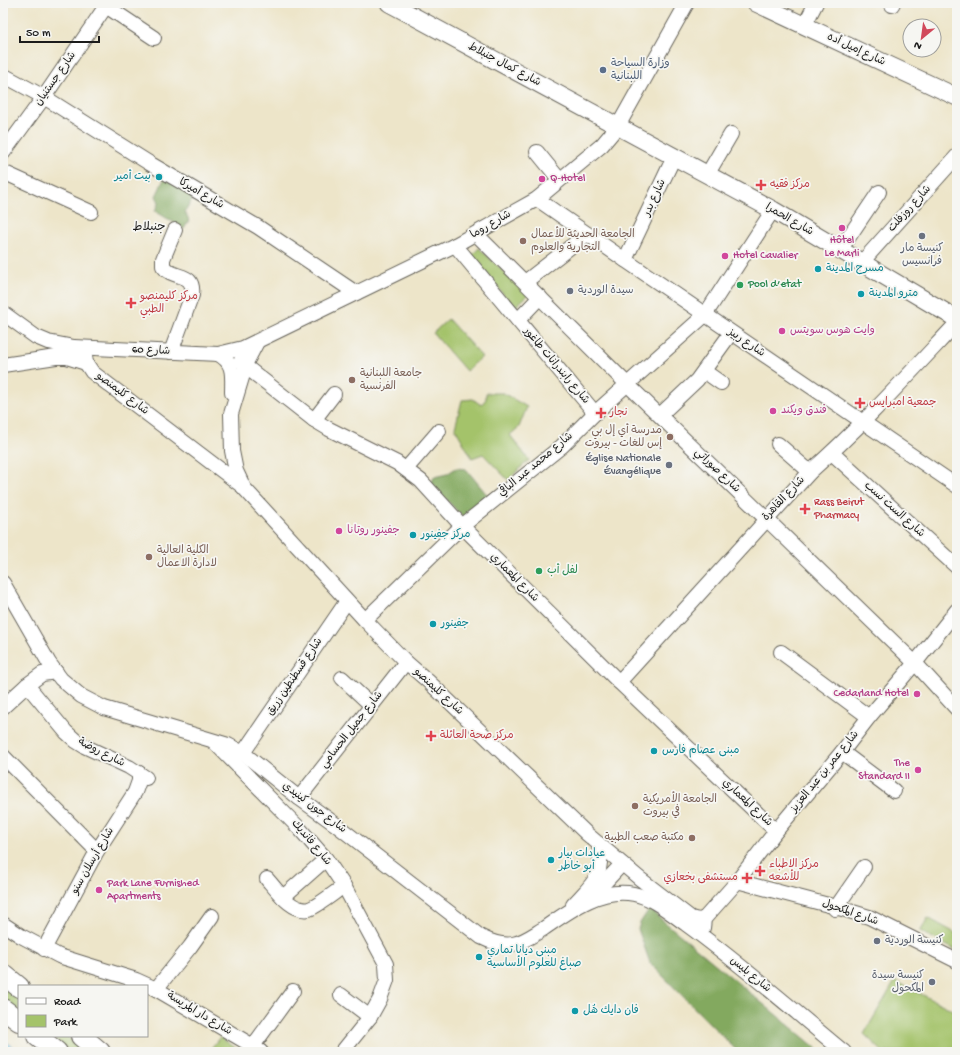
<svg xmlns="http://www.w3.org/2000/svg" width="960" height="1055" viewBox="0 0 960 1055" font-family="'Gochi Hand','Playpen Sans Arabic',sans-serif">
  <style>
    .green { fill: #a4c36a; stroke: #607043 }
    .forest { fill: #83a95e; stroke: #50623d }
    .water { fill: #69c0e6; stroke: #426e81 }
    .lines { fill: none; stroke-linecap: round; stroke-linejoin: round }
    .minor-casing { stroke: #656259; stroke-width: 16 }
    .major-casing { stroke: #656259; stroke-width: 19 }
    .highway-casing { stroke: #656259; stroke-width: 22 }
    .minor { stroke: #fff; stroke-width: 14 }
    .major { stroke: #fff; stroke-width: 17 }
    .highway { stroke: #fff; stroke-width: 20 }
    .service-dot { fill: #5c6f8a; stroke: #f6f6f2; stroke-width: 1.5 }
    .culture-dot { fill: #0f9aa8; stroke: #f6f6f2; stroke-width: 1.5 }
    .hotel-dot { fill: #d1479c; stroke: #f6f6f2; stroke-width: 1.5 }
    .health-dot { fill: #e0444e; stroke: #f6f6f2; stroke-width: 1.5 }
    .worship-dot { fill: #6b7280; stroke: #f6f6f2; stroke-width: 1.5 }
    .education-dot { fill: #8d6e63; stroke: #f6f6f2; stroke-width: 1.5 }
    .leisure-dot { fill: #2e9e5b; stroke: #f6f6f2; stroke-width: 1.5 }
    .labels { text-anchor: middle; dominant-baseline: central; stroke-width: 3.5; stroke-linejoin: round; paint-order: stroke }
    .street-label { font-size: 11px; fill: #1c1c1c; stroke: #f6f6f2 }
    .service-label { font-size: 11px; fill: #4e5e75; stroke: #f6f6f2; text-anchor: start }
    .culture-label { font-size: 11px; fill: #0d838f; stroke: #f6f6f2; text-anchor: start }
    .hotel-label { font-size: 11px; fill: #b23c85; stroke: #f6f6f2; text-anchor: start }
    .health-label { font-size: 11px; fill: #be3a42; stroke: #f6f6f2; text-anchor: start }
    .education-label { font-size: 11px; fill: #785e54; stroke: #f6f6f2; text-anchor: start }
    .worship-label { font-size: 11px; fill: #5b616d; stroke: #f6f6f2; text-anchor: start }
    .leisure-label { font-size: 11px; fill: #27864d; stroke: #f6f6f2; text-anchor: start }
    .neighbourhood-label { font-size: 12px; fill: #1c1c1c; stroke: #f6f6f2 }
  </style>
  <rect width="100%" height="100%" fill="#f6f6f2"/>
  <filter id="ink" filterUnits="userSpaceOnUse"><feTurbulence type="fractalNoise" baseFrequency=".025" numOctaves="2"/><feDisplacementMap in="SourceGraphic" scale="8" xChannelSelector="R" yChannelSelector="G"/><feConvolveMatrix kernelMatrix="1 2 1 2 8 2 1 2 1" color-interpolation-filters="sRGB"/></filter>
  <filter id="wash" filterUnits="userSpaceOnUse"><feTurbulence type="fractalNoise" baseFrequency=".012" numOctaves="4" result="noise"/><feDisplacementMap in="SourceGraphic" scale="16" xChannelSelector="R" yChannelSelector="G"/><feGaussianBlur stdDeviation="0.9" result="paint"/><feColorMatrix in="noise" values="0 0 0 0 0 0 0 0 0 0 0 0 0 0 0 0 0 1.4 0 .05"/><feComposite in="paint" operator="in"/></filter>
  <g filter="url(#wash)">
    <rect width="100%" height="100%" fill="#ede5c9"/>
    <g class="green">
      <path d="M479,248L528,295L514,308L472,255Z"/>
      <path d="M448,319L482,357L466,371L433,333Z"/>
      <path d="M486,393H503L527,407L519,427L510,435L529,460L508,480L483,454L472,458L455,428L462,400L473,399L481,405L486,399Z"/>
      <path d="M928,918L957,934V951L920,931Z"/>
      <path d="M895,981L957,1012V1047L954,1052H883L864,1034Z"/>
      <path d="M3,987L19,999V1012L3,1000Z"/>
      <path d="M50,1036H66L87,1052H71Z"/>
      <path d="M220,1037L241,1052H208Z"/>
    </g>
    <g class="forest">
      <path d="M164,179L195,195L185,212L189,220L184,229L155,211L159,202L156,196Z"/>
      <path d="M456,468L466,469L489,497L463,517L431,484L434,477L447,474Z"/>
      <path d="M649,909L821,1052H738L650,963L638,929L640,923Z"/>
    </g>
    <path class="water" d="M3,1039L19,1052H3Z"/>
  </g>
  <g filter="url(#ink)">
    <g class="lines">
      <g class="minor-casing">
        <g id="minor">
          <path d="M892,5L893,3"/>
          <path d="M106,6L154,38"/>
          <path d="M804,26L816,3"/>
          <path d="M3,75L44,97L149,163L258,227L356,293"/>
          <path d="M537,152L559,179"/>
          <path d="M3,153L44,97L108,3"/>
          <path d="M3,172L91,212"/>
          <path d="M707,175L731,134"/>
          <path d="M537,199L625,260L957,486"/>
          <path d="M476,234L627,384L915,663L957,709"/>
          <path d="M455,245L595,413"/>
          <path d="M840,250L879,192"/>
          <path d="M625,260L674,157"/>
          <path d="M862,262L957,156"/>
          <path d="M525,282L587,234"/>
          <path d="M3,313L36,337L48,342L74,347L218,354L243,348L455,245L537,199L602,145L618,126L687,3"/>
          <path d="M518,320L540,297"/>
          <path d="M257,342L247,361L231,414L232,451L236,471L244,488L365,620L406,662L429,682L587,834L639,878L691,918L698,920L704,919"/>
          <path d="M84,348L86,363L92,372L242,486"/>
          <path d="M171,352L192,295C195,270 173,281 163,266V259L175,230"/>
          <path d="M218,354C235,363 232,376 232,393"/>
          <path d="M241,360L245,366L314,420L329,429L397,463L421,481L462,526L619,682L776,831"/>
          <path d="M3,365L56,357H67L86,363"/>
          <path d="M704,371L721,383"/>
          <path d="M660,415L697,380L731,333"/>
          <path d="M314,420L334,394"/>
          <path d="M778,444L810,472"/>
          <path d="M832,453L957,567"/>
          <path d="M406,469L439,431"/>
          <path d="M3,583L49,663L61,679L81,696L104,708L228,745L243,753L299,798L335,824L481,937C491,942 502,946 513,944C524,942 533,935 543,929C569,911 600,887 634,894C654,898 670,913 686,924C741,964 792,1009 844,1052"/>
          <path d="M365,620L462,526L562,446L595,413L705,315L773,210"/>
          <path d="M781,652L869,717"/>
          <path d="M342,678L371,705"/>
          <path d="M619,682L810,472C862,426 909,374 957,323"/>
          <path d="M27,685L66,732L76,741L84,746L129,767L146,778"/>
          <path d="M3,707L27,685L42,674L56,672"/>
          <path d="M215,743L299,828L326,859L344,886L386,964L387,980L380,999L370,1017L342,1052"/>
          <path d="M842,752L894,791"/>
          <path d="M243,753L347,601"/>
          <path d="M3,756L97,851"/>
          <path d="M299,798L406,662"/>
          <path d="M267,879C277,890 292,913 309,909C318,906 335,892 344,886"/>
          <path d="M737,881L836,907L869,917L957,961"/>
          <path d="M594,894L622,864"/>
          <path d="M283,897L326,859"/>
          <path d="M573,905C594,882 604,877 599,844"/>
          <path d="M835,909L864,867"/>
          <path d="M3,924L21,936L59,956L136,980L156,989L253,1046L261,1052"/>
          <path d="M703,928L704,919L735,884L776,831L842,752L869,717L915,663L957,610"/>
          <path d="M44,949L97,851L135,792L139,781V773"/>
          <path d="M156,989L190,947L212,916"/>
          <path d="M341,995L370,1017"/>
          <path d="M253,1046L293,991"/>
        </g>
      </g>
      <g class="major-casing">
        <g id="major">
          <path d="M389,3L773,210L957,319"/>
          <path d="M756,3L957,97"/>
        </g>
      </g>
      <g class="highway-casing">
        <g id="highway">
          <path d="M3,974L19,987"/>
          <path d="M3,1009L19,1021"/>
          <path d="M37,1036L57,1052"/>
          <path d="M81,1036L100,1052"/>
        </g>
      </g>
      <use href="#minor" class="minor"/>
      <use href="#major" class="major"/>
      <use href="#highway" class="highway"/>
    </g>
  </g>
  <circle class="service-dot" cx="603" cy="70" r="4"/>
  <g class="culture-dot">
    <circle cx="159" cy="177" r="4"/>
    <circle cx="818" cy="269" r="4"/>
    <circle cx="861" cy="294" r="4"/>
    <circle cx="413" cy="535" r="4"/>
    <circle cx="433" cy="624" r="4"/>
    <circle cx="654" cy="751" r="4"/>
    <circle cx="551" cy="860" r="4"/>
    <circle cx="479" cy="957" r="4"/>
    <circle cx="575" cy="1011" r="4"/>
  </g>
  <g class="hotel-dot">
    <circle cx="542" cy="179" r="4"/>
    <circle cx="842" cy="228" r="4"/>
    <circle cx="725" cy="256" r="4"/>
    <circle cx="782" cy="331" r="4"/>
    <circle cx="773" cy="411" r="4"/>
    <circle cx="339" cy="531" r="4"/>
    <circle cx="917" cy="694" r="4"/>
    <circle cx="918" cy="770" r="4"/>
    <circle cx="99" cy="890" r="4"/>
  </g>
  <g class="health-dot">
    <path d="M759 179h4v4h4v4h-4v4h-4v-4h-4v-4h4z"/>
    <path d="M129 297h4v4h4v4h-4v4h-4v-4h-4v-4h4z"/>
    <path d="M858 397h4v4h4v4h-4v4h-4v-4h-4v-4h4z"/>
    <path d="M599 407h4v4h4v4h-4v4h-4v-4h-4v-4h4z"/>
    <path d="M803 503h4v4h4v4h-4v4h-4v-4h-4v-4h4z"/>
    <path d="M429 730h4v4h4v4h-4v4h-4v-4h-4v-4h4z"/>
    <path d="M758 865h4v4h4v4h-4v4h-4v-4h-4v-4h4z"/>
    <path d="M745 872h4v4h4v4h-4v4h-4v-4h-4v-4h4z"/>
  </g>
  <g class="worship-dot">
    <circle cx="922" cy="236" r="4"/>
    <circle cx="570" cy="291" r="4"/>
    <circle cx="669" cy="465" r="4"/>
    <circle cx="877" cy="941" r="4"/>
    <circle cx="932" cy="982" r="4"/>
  </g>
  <g class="education-dot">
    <circle cx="523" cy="241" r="4"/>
    <circle cx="352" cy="380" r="4"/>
    <circle cx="670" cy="437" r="4"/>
    <circle cx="149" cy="557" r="4"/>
    <circle cx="635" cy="806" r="4"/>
    <circle cx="692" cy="838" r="4"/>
  </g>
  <g class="leisure-dot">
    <circle cx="740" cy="285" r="4"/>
    <circle cx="539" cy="571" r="4"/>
  </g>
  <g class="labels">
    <g class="street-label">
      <text transform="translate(856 50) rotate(25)">شارع إميل أده</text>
      <text transform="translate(504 65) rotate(28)">شارع كمال جنبلاط</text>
      <text transform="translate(56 79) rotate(-55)">شارع جستنيان</text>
      <text transform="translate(201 194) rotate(30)">شارع أميركا</text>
      <text transform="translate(655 198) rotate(-65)">شارع بدر</text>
      <text transform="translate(910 209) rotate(-48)">شارع روزفلت</text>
      <text transform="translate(789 220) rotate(30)">شارع الحمرا</text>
      <text transform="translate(491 225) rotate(-30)">شارع روما</text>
      <text transform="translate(746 343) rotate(34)">شارع ربيز</text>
      <text transform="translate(151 351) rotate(3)">شارع 60</text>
      <text transform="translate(556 366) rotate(50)">شارع رابندرانات طاغور</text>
      <text transform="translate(122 394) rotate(37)">شارع كليمنصو</text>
      <text transform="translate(536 465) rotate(-40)">شارع محمد عبد الباقي</text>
      <text transform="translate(717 471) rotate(44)">شارع صوراتي</text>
      <text transform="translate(784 499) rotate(-47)">شارع القاهرة</text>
      <text transform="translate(894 510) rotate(42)">شارع الست نسب</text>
      <text transform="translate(514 578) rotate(45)">شارع المعماري</text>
      <text transform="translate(295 677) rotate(-56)">شارع قسطنطين زريق</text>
      <text transform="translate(438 692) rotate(43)">شارع كليمنصو</text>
      <text transform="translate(352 730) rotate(-52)">شارع جميل الحسامي</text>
      <text transform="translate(101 753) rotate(27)">شارع روضة</text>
      <text transform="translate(825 772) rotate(-51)">شارع عمر بن عبد العزيز</text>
      <text transform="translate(747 803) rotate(43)">شارع المعماري</text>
      <text transform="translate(314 808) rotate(37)">شارع جون كينيدي</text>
      <text transform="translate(311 843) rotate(50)">شارع فانديك</text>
      <text transform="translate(93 861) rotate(-60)">شارع أرسلان سنو</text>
      <text transform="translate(850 913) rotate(19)">شارع المكحول</text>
      <text transform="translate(750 975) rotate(39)">شارع بليس</text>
      <text transform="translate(199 1014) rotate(31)">شارع دار المريسة</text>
    </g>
    <g class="service-label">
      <text x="611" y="64">وزارة السياحة<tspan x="611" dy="13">اللبنانية</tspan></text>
    </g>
    <g class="culture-label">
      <text x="151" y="177" text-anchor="end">بيت أمير</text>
      <text x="826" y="269">مسرح المدينة</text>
      <text x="869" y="294">مترو المدينة</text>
      <text x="421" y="535">مركز جفينور</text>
      <text x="441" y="624">جفينور</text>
      <text x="662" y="751">مبنى عصام فارس</text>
      <text x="559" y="854">عيادات بيار<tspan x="559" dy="13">أبو خاطر</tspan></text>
      <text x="487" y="951">مبنى ديانا تماري<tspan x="487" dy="13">صباغ للعلوم الأساسية</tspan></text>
      <text x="583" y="1011">فان دايك هُل</text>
    </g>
    <g class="hotel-label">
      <text x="550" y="179">Q-Hotel</text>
      <text x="842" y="241" text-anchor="middle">Hôtel<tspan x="842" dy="13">Le Marli</tspan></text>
      <text x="733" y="256">Hotel Cavalier</text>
      <text x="790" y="331">وايت هوس سويتس</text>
      <text x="781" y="411">فندق ويكند</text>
      <text x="347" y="531">جفينور روتانا</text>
      <text x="909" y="694" text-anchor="end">Cedarland Hotel</text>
      <text x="910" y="764" text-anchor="end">The<tspan x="910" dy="13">Standard II</tspan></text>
      <text x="107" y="884">Park Lane Furnished<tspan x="107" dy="13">Apartments</tspan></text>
    </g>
    <g class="health-label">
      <text x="770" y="185">مركز فقيه</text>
      <text x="140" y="297">مركز كليمنصو<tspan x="140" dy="13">الطبي</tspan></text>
      <text x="869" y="403">جمعية امبرايس</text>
      <text x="610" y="413">نجار</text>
      <text x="814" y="503">Rass Beirut<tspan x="814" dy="13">Pharmacy</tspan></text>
      <text x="440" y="736">مركز صحة العائلة</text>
      <text x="769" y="865">مركز الاطباء<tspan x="769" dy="13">للأشعه</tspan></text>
      <text x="738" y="878" text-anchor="end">مستشفى بخعازي</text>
    </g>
    <g class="education-label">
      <text x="531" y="235">الجامعة الحديثة للأعمال<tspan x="531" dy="13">التجارية والعلوم</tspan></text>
      <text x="360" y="374">جامعة اللبنانية<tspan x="360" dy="13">الفرنسية</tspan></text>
      <text x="662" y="431" text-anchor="end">مدرسة أي إل بي<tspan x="662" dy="13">إس للغات - بيروت</tspan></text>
      <text x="157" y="551">الكلية العالية<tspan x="157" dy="13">لادارة الاعمال</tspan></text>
      <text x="643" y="800">الجامعة الأمريكية<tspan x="643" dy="13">في بيروت</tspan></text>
      <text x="684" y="838" text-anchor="end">مكتبة صعب الطبية</text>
    </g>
    <g class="worship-label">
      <text x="922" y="249" text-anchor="middle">كنيسة مار<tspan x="922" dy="13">فرانسيس</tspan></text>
      <text x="578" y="291">سيدة الوردية</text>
      <text x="661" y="459" text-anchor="end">Église Nationale<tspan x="661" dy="13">Évangélique</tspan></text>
      <text x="885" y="941">كنيسة الوردية</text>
      <text x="924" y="976" text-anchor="end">كنيسة سيدة<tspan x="924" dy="13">المكحول</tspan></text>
    </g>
    <g class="leisure-label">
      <text x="748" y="285">Pool d’etat</text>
      <text x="547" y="571">لفل أب</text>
    </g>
    <g class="neighbourhood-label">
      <text x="149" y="228">جنبلاط</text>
    </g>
  </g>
  <rect width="960" height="1055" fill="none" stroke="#f6f6f2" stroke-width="16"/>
  <rect x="18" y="985" width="130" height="52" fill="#f6f6f2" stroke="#9f9f9c"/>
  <rect x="26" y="998" width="20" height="6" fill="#ffffff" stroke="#9f9f9c"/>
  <text x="54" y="1005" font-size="12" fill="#1c1c1c">Road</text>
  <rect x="26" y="1015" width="20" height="12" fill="#a4c36a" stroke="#9f9f9c"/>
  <text x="54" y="1025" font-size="12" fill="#1c1c1c">Park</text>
  <g transform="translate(922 38) rotate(209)"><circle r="19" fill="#f6f6f2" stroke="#9f9f9c"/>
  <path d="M0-3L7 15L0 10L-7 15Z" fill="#d1495b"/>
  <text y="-6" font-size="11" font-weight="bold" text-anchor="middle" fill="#1c1c1c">N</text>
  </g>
  <path d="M20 36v6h79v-6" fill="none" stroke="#1c1c1c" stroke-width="2"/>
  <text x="26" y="36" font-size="12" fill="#1c1c1c" stroke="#f6f6f2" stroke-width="3" paint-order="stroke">50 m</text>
</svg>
